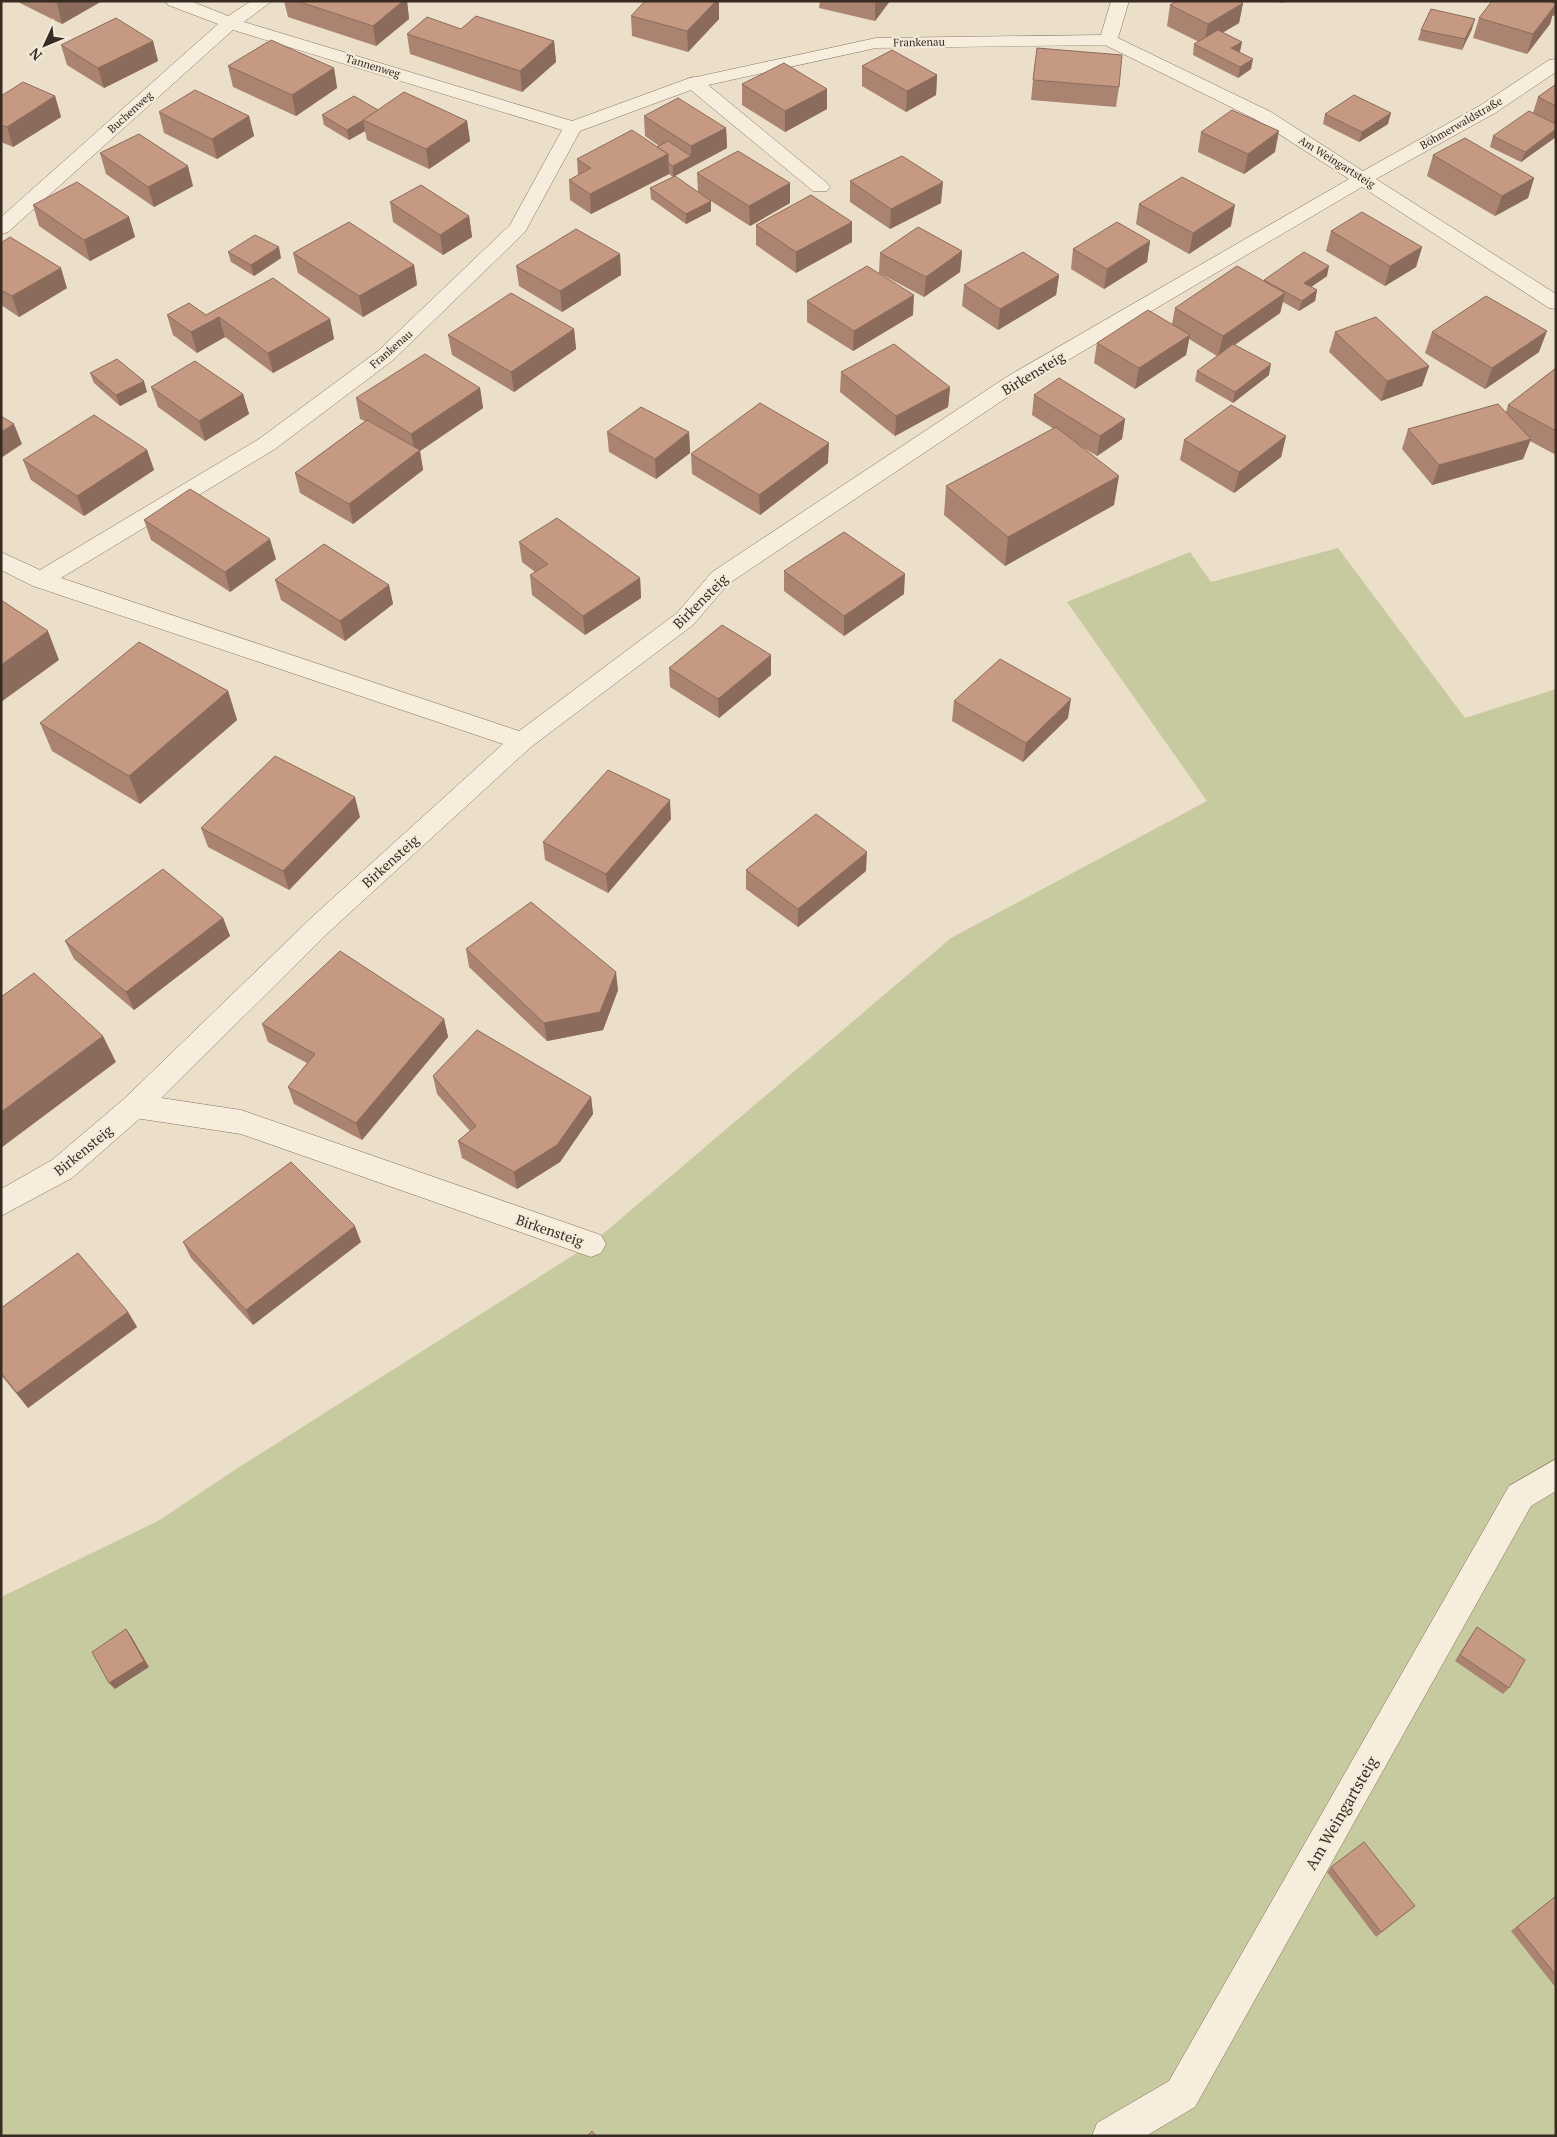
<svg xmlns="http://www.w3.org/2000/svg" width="1557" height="2137" viewBox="0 0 1557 2137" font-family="'PT Serif',serif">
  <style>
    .green { fill: #c7c99e }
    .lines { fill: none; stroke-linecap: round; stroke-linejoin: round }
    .lane-casing { stroke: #877160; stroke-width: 1 }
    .street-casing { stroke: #877160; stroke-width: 1 }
    .lane { fill: #f6eddd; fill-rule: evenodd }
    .street { fill: #f6eddd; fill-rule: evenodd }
    .wall { fill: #aa8471 }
    .shaded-wall { fill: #8b6b5c }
    .building { fill: #c69983; stroke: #8b6b5c }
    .labels { text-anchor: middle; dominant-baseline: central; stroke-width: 4.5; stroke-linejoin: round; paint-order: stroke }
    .far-street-label { font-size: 11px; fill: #382b22; stroke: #f3ead9 }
    .street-label { font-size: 14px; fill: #382b22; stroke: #f3ead9 }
    .near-street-label { font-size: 16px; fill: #382b22; stroke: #f3ead9 }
  </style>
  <rect width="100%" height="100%" fill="#ebdfca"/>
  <path class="green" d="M1338,548L1465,718L1556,689V2136H1V1597L158,1521L227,1475L591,1244L951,938L1207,801L1067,602L1190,552L1211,582Z"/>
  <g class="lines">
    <g class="lane-casing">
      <g id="lane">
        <path d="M694,77L701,79L827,183L830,187L827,191H813L687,87L685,83L687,79Z"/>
        <path d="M135,1094L241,1110L601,1235L606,1244L601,1253L591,1257L241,1134L135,1118L125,1114L121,1106L125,1098Z"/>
        <path d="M1556,1459V1491L1531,1506L1195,2107L1146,2136H1092L1097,2123L1169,2081L1509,1486Z"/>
      </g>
    </g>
    <g class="street-casing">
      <path id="street" d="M165,1H191L228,16L251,1H272L244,22L572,121L687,79L876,38L1101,35L1111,1H1129L1118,38L1271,112L1363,171L1481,105L1549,60L1556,59V72L1495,113L1376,179L1556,294V309L1549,308L1362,187L1024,386L728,584L693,625L531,747L330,931L145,1114L72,1178L1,1216V1189L52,1160L125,1098L312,917L503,744L33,586L1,570V552L40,570L259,439L378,351L510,225L562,130L233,30L8,232L1,234V217L218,24L168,5ZM1105,45L1257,120L1349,179L1008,376L712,572L677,613L519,731L61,578L275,449L392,361L525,232L580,131L699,87L876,48Z"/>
    </g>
    <use href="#lane" class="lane"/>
    <use href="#street" class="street"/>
  </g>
  <g class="wall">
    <path d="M20,1H102L62,24L20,3Z"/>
    <path d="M284,1H407L409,19L376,46L288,17Z"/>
    <path d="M645,1H719V19L688,52L632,36L631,16Z"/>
    <path d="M820,1H890L875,21L819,8Z"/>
    <path d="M1274,1H1284V3Z"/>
    <path d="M1492,1H1556V14L1553,16H1552L1550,24L1527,54L1473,38L1479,18Z"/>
    <path d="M1243,3L1239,23L1223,32L1240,52L1251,69L1238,78L1193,55L1194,44L1199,42L1167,26L1170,5Z"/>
    <path d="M461,29L554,41L556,62L522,92L410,54L407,34Z"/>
    <path d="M1472,29L1462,50L1418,40L1421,30Z"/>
    <path d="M153,41L158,61L104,88L67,65L61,45Z"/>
    <path d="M228,66L334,68L337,88L296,116L233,87Z"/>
    <path d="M862,66L937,75L936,95L906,112L862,86Z"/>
    <path d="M1033,80L1119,87L1116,107L1031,100Z"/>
    <path d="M742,84L827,89V109L785,132L742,105Z"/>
    <path d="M1556,84V137L1521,162L1490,147L1493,136L1533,113L1538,97Z"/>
    <path d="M1,96H55L61,117L13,147L1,142Z"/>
    <path d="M378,110L467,121L470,141L429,169L367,140L365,131L349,140L324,125L322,115Z"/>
    <path d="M159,112L249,116L254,136L217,159L164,133Z"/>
    <path d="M1325,114L1388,124L1359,142L1323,124Z"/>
    <path d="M644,116L726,128L727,148L673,177L669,174L591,214L570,200L569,180L578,175L577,159L657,147L659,146L645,136Z"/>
    <path d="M1201,132L1275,152L1244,174L1198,152Z"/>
    <path d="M100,153L193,186L154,207L106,174Z"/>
    <path d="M1433,155L1534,178L1528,198L1495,216L1427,176Z"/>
    <path d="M697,173L790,183V203L750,226L711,201V211L686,224L651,199L650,188L698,192Z"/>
    <path d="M850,181L941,203L890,229L850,202Z"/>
    <path d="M390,202L469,216L472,237L443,255L393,222Z"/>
    <path d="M1139,204L1231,226L1189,254L1136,224Z"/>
    <path d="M33,205L129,217L135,237L90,261L39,226Z"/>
    <path d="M852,222V242L796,273L756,245V225Z"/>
    <path d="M1331,231L1422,247L1416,267L1385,286L1326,251Z"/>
    <path d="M1150,241L1147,262L1104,289L1071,269L1073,249Z"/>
    <path d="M1,243L67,288L19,317L1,305Z"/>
    <path d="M962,251L960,272L924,297L879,273L880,253Z"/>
    <path d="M228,252L281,258L254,276L231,262Z"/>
    <path d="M293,253L414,265L417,285L363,317L298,273Z"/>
    <path d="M620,254L621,275L562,312L519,286L516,266Z"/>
    <path d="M1059,275L1056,295L998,330L962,306L964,285Z"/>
    <path d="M1327,276L1311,287L1317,290L1315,301L1299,311L1283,302L1280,313L1235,345L1269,375L1233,403L1195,381L1197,371L1217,356L1189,339L1186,355L1135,389L1094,363L1097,343L1172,324L1175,308L1264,281V280Z"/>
    <path d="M807,301L913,315L853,351L807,322Z"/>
    <path d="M167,315H206L330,319L334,339L273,373L225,337L197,353L173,335Z"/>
    <path d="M574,329L576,349L514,392L452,355L448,335Z"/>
    <path d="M1335,332L1429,366L1422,386L1381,401L1329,352Z"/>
    <path d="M1432,332L1539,352L1485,389L1425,353Z"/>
    <path d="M1556,368V455L1530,441L1523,459L1432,485L1402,449L1408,429L1506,412L1508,405Z"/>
    <path d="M841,372L950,387L948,407L895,436L840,392Z"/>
    <path d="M90,373L147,392L120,406L94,383Z"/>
    <path d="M151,387L243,394L249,414L205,441L158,407Z"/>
    <path d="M480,388L483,408L420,451L423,470L353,524L300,493L295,473L365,421L360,419L356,398Z"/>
    <path d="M1034,395L1125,419L1122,439L1097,456L1077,444L1114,505L1005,566L944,515L946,486L1054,429L1032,415Z"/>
    <path d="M607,432H689L690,453L656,479L609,452Z"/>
    <path d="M1286,436L1281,457L1234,493L1180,460L1184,440Z"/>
    <path d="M147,450L154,470L84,516L31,480L23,460Z"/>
    <path d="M691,454L828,463L760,515L692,474Z"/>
    <path d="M144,520L276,559L230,592L151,540Z"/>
    <path d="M519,542L640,578L641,598L585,635L532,595L530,575L535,572L522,562Z"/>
    <path d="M784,571L904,594L844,636L784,591Z"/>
    <path d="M275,580L389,585L393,604L345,641L281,600Z"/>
    <path d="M771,655V675L719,718L670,687L669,668Z"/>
    <path d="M228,691L237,720L140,804L52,751L40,723Z"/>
    <path d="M954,701L1068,718L1023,762L952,721Z"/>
    <path d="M360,817L289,890L208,847L201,828Z"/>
    <path d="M671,819L608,893L545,860L543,842Z"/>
    <path d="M746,870L866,871L798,927L746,889Z"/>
    <path d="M223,918L230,936L134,1010L74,959L65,941Z"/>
    <path d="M466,949L618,990L603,1030L547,1041L469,967Z"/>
    <path d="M444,1019L448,1037L362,1140L294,1104L288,1087L307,1063L268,1042L262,1024Z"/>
    <path d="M433,1076L591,1097L593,1114L560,1162L517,1189L462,1158L458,1141L470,1131L437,1094Z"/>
    <path d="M183,1242H361L253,1325L191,1258Z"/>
    <path d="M1,1308L128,1312L137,1327L28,1408L1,1375Z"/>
    <path d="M1477,1627L1509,1688L1503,1694L1455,1661L1472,1634Z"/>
    <path d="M1331,1867L1415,1906L1376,1937L1327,1872Z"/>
    <path d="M1556,1896V1988L1511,1931Z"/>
  </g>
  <g class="shaded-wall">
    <path d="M60,1H102L62,24L57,3Z"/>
    <path d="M403,1H407L409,19L376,46L373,26Z"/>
    <path d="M716,1H719V19L688,52L687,31Z"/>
    <path d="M875,1H890L875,21Z"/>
    <path d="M1243,3L1239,23L1204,44L1208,24Z"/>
    <path d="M1556,4L1550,24L1527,54L1533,34Z"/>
    <path d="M1556,8V14L1553,16Z"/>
    <path d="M1475,19L1472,29L1462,50L1465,39Z"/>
    <path d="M153,41L158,61L104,88L98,68Z"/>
    <path d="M554,41L556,62L522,92L520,71Z"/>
    <path d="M1242,42L1240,52L1231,48Z"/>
    <path d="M1253,59L1251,69L1238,78L1240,67Z"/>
    <path d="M334,68L337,88L296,116L292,95Z"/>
    <path d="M937,75L936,95L906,112L907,91Z"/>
    <path d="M827,89V109L785,132V111Z"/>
    <path d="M55,96L61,117L13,147L7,127Z"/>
    <path d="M1391,113L1388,124L1359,142L1362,132Z"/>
    <path d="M249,116L254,136L217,159L212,139Z"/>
    <path d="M363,120L365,131L349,140L347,130Z"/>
    <path d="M467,121L470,141L429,169L426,149Z"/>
    <path d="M726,128L727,148L673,177V166L691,156V146Z"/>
    <path d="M1556,129V137L1521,162L1525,152Z"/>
    <path d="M1279,131L1275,152L1244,174L1248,154Z"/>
    <path d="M668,154L669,174L591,214L590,194Z"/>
    <path d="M188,166L193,186L154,207L148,187Z"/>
    <path d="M1534,178L1528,198L1495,216L1502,196Z"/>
    <path d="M943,182L941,203L890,229L891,209Z"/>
    <path d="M790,183V203L750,226L749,206Z"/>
    <path d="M711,201V211L686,224V214Z"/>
    <path d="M1235,205L1231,226L1189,254L1193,233Z"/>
    <path d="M469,216L472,237L443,255L440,235Z"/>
    <path d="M129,217L135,237L90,261L84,240Z"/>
    <path d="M852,222V242L796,273V252Z"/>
    <path d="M1150,241L1147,262L1104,289L1107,269Z"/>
    <path d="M279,247L281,258L254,276L251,265Z"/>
    <path d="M1422,247L1416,267L1385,286L1390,266Z"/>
    <path d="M962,251L960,272L924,297L926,277Z"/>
    <path d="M620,254L621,275L562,312L560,291Z"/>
    <path d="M414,265L417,285L363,317L359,296Z"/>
    <path d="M1329,266L1327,276L1301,294L1304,283Z"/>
    <path d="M61,268L67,288L19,317L12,296Z"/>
    <path d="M1059,275L1056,295L998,330L1000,309Z"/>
    <path d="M1317,290L1315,301L1299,311L1302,301Z"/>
    <path d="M1285,293L1280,313L1218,356L1223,336Z"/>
    <path d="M914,295L913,315L853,351L854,331Z"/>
    <path d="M219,317L225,337L197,353L191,332Z"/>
    <path d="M330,319L334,339L273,373L268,353Z"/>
    <path d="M574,329L576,349L514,392L511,372Z"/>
    <path d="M1547,331L1539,352L1485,389L1492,368Z"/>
    <path d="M1190,335L1186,355L1135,389L1139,368Z"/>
    <path d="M1271,364L1269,375L1233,403L1235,392Z"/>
    <path d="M1429,366L1422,386L1381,401L1387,381Z"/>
    <path d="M144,381L147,392L120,406L116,395Z"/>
    <path d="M950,387L948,407L895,436L896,416Z"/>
    <path d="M480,388L483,408L420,451L423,470L353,524L349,504L415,453L411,434Z"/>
    <path d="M243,394L249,414L205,441L199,421Z"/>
    <path d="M1125,419L1122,439L1097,456L1100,436Z"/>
    <path d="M14,424L22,444L1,458V432Z"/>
    <path d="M689,432L690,453L656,479L655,459Z"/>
    <path d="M1286,436L1281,457L1234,493L1239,472Z"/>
    <path d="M1531,439L1523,459L1432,485L1439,465Z"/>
    <path d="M829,443L828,463L760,515L759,495Z"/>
    <path d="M147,450L154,470L84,516L77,496Z"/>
    <path d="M1119,476L1114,505L1005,566L1008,537Z"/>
    <path d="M270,539L276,559L230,592L225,572Z"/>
    <path d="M905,574L904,594L844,636V616Z"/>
    <path d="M640,578L641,598L585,635L583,616Z"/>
    <path d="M389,585L393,604L345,641L340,621Z"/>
    <path d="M48,631L59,660L1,702V665Z"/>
    <path d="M771,655V675L719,718L718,699Z"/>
    <path d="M228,691L237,720L140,804L129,776Z"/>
    <path d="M1071,699L1068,718L1023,762L1026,743Z"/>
    <path d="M355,797L360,817L289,890L283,871Z"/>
    <path d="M670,800L671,819L608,893L606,874Z"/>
    <path d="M867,852L866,871L798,927V909Z"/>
    <path d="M223,918L230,936L134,1010L126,992Z"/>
    <path d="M616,972L618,990L603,1030L547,1041L544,1023Z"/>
    <path d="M444,1019L448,1037L362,1140L356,1123Z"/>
    <path d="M103,1036L116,1062L1,1148V1112Z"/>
    <path d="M591,1097L593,1114L560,1162L517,1189L514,1172Z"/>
    <path d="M355,1226L361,1242L253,1325L246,1310Z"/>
    <path d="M128,1312L137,1327L28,1408L17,1393Z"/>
    <path d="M126,1629L131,1636L149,1667L115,1689L109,1683Z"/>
  </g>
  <g class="building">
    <path d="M52,1H60L57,3Z"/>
    <path d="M297,1H403L373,26Z"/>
    <path d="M645,1H716L687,31L631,16Z"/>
    <path d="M1177,1H1240L1243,3L1208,24L1170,5Z"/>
    <path d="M1492,1H1549L1556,4L1533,34L1479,18Z"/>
    <path d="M1431,9L1475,19L1465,39L1421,30Z"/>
    <path d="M476,16L554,41L520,71L407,34L427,17L461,29Z"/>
    <path d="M116,18L153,41L98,68L61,45Z"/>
    <path d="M1218,30L1242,42L1231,48L1253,59L1240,67L1194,44Z"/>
    <path d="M271,40L334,68L292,95L228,66Z"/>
    <path d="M1037,48L1122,55L1119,87L1033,80Z"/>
    <path d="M892,50L937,75L907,91L862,66Z"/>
    <path d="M784,63L827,89L785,111L742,84Z"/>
    <path d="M23,82L55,96L7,127L1,125V96Z"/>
    <path d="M1556,84V106L1538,97Z"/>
    <path d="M195,90L249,116L212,139L159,112Z"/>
    <path d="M404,92L467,121L426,149L363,120Z"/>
    <path d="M1354,95L1391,113L1362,132L1325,114Z"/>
    <path d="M354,96L378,110L363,120H364L347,130L322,115Z"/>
    <path d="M678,98L726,128L691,146L644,116Z"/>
    <path d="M1232,110L1279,131L1248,154L1201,132Z"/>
    <path d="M1529,111L1556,124V129L1525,152L1493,136Z"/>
    <path d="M632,130L668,154L590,194L569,180L591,168L577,159Z"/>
    <path d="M139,134L188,166L148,187L100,153Z"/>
    <path d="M1465,138L1534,178L1502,196L1433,155Z"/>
    <path d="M668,141L691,156L673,166L668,163V154L657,147Z"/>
    <path d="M738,151L790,183L749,206L697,173Z"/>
    <path d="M902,156L943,182L891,209L850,181Z"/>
    <path d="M675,176L711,201L686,214L650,188Z"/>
    <path d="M1182,177L1235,205L1193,233L1139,204Z"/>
    <path d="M77,182L129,217L84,240L33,205Z"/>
    <path d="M421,185L469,216L440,235L390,202Z"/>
    <path d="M811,195L852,222L796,252L756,225Z"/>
    <path d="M1362,212L1422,247L1390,266L1331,231Z"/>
    <path d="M349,222L414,265L359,296L293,253Z"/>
    <path d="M1117,222L1150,241L1107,269L1073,249Z"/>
    <path d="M918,227L962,251L926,277L880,253Z"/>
    <path d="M576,229L620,254L560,291L516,266Z"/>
    <path d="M255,235L279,247L251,265L228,252Z"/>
    <path d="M10,237L61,268L12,296L1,290V243Z"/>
    <path d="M1023,252L1059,275L1000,309L964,285Z"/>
    <path d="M1304,252L1329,266L1304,283L1317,290L1302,301L1264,280Z"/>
    <path d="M867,266L914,295L854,331L807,301Z"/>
    <path d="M1237,266L1285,293L1223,336L1175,308Z"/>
    <path d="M273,278L330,319L268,353L219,317L191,332L167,315L189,303L206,315Z"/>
    <path d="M511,293L574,329L511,372L448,335Z"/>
    <path d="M1486,296L1547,331L1492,368L1432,332Z"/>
    <path d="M1148,310L1190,335L1139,368L1097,343Z"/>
    <path d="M1376,317L1429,366L1387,381L1335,332Z"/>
    <path d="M894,344L950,387L896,416L841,372Z"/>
    <path d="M1233,344L1271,364L1235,392L1197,371Z"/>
    <path d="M425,354L480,388L411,434L356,398Z"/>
    <path d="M117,359L144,381L116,395L90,373Z"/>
    <path d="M195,361L243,394L199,421L151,387Z"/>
    <path d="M1556,368V431L1508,405Z"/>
    <path d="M1059,378L1125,419L1100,436L1034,395Z"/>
    <path d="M760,403L829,443L759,495L691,454Z"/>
    <path d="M1498,404L1531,439L1439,465L1408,429Z"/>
    <path d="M1231,405L1286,436L1239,472L1184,440Z"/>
    <path d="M641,407L689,432L655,459L607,432Z"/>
    <path d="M94,415L147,450L77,496L23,460Z"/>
    <path d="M1,416L14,424L1,432Z"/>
    <path d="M367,420L420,450L349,504L295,473Z"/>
    <path d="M1056,427L1119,476L1008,537L946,486Z"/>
    <path d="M190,489L270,539L225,572L144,520Z"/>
    <path d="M557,518L640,578L583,616L530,575L548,564L519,542Z"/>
    <path d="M844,532L905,574L844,616L784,571Z"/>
    <path d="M324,544L389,585L340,621L275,580Z"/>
    <path d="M1,600L48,631L1,665Z"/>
    <path d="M722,625L771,655L718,699L669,668Z"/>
    <path d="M139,642L228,691L129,776L40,723Z"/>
    <path d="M1000,659L1071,699L1026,743L954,701Z"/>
    <path d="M275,756L355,797L283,871L201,828Z"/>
    <path d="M608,770L670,800L606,874L543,842Z"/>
    <path d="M816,814L867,852L798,909L746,870Z"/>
    <path d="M163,869L223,918L126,992L65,941Z"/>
    <path d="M531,902L616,972L600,1012L544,1023L466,949Z"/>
    <path d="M340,951L444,1019L356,1123L288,1087L315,1054L262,1024Z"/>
    <path d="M34,973L103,1036L1,1112V997Z"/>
    <path d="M477,1030L591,1097L557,1145L514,1172L458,1141L476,1126L433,1076Z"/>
    <path d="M291,1162L355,1226L246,1310L183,1242Z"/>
    <path d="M78,1253L128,1312L17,1393L1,1373V1308Z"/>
    <path d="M1477,1627L1525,1660L1509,1688L1460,1655Z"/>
    <path d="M126,1629L144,1661L109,1683L92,1652Z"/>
    <path d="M1364,1842L1415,1906L1381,1932L1331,1867Z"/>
    <path d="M1556,1896V1975L1517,1927Z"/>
    <path d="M592,2131L596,2136H587Z"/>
  </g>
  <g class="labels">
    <g class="far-street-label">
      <text transform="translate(919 42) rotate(-1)">Frankenau</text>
      <text transform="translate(373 66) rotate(17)">Tannenweg</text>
      <text transform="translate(130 112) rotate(-42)">Buchenweg</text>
      <text transform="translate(1461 123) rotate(-30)">Böhmerwaldstraße</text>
      <text transform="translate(1337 162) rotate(32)">Am Weingartsteig</text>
      <text transform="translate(391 349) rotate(-41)">Frankenau</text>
    </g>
    <g class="street-label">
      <text transform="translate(1033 373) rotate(-31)">Birkensteig</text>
      <text transform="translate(700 601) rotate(-45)">Birkensteig</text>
      <text transform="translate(390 861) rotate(-42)">Birkensteig</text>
      <text transform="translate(83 1150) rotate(-39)">Birkensteig</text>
      <text transform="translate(550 1230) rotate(19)">Birkensteig</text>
    </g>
    <g class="near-street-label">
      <text transform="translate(1341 1813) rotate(-60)">Am Weingartsteig</text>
    </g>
  </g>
  <rect width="1557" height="2137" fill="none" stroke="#382b22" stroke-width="5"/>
  <g transform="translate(45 45) rotate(226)" stroke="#f3ead9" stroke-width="4" paint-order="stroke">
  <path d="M0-4L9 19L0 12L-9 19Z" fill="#382b22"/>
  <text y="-8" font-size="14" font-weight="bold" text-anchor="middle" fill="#382b22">N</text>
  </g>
</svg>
